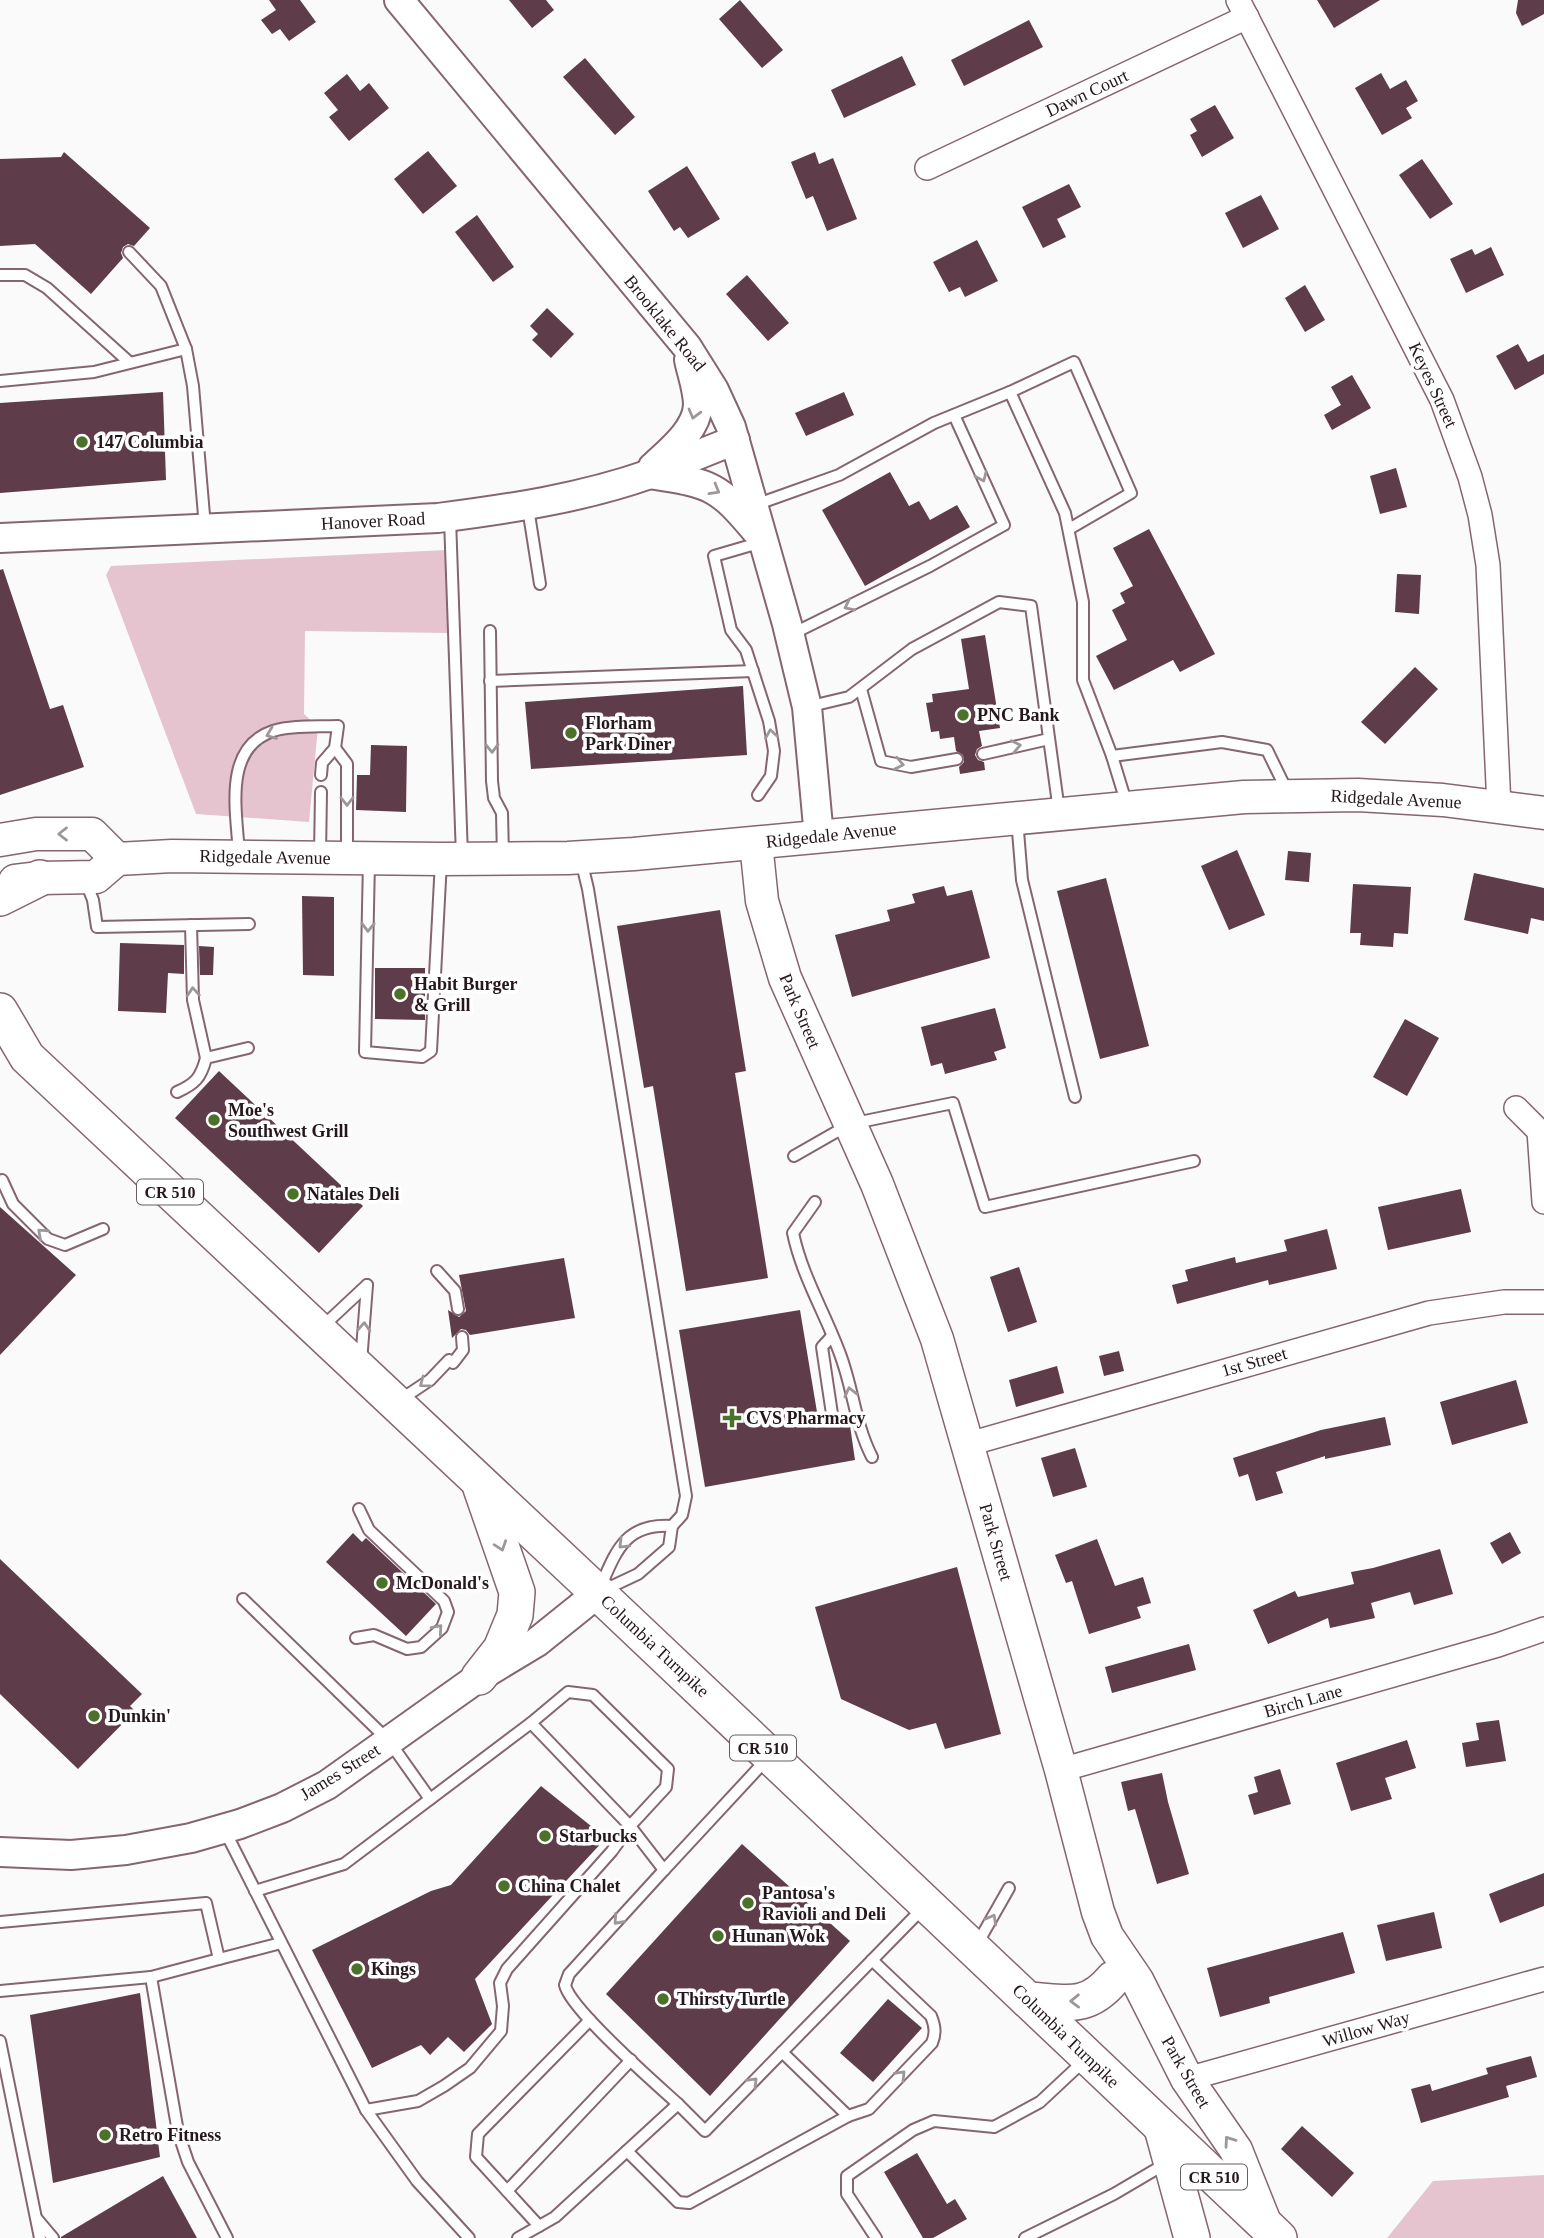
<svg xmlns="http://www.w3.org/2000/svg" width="1544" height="2238" viewBox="0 0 1544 2238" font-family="Georgia,serif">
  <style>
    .green { fill: #e5c4d0 }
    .building { fill: #5e3c4a }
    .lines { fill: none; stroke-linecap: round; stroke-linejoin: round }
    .service-casing { stroke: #866572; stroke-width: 14 }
    .minor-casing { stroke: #866572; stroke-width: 26 }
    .tertiary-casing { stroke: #866572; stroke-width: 32 }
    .secondary-casing { stroke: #866572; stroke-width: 35 }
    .primary-casing { stroke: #866572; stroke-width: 38 }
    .service { stroke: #fff; stroke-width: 10 }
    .minor { stroke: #fff; stroke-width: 23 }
    .tertiary { stroke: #fff; stroke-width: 28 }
    .secondary { stroke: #fff; stroke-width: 32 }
    .primary { stroke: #fff; stroke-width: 35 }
    .oneway { stroke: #9d9799 }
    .poi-dot { fill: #4c712a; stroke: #fff; stroke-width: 2.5 }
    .labels { text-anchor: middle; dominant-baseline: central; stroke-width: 7; stroke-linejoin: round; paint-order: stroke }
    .shield { fill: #fff; stroke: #665d61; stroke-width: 2 }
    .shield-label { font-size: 16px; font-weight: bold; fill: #25171d }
    .street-label { font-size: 18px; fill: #25171d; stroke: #fff }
    .poi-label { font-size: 18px; font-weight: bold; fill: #25171d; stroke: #fff; text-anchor: start }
  </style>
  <rect width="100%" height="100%" fill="#fafafa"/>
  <g class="green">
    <path d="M446,550L448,633L305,631L304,714L318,727L309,822L196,814L106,575L111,566Z"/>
    <path d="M1544,2175V2238H1387L1433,2181Z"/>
  </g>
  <g class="building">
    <path d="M269,0H300L316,22L289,41L280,29L272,34L261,20L276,10Z"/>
    <path d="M509,0H546L554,10L532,28Z"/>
    <path d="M740,0L783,50L762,68L719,19Z"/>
    <path d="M1317,0H1380L1334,28Z"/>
    <path d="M1518,0H1544V14L1522,26L1516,13Z"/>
    <path d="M1029,20L1043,47L964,86L951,60Z"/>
    <path d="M902,56L916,85L844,118L831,90Z"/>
    <path d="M585,58L635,117L615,135L563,77Z"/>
    <path d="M1381,73L1390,89L1406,80L1418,101L1406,108L1412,118L1382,135L1355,88Z"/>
    <path d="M347,74L360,91L369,83L389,108L349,141L329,117L338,110L324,93Z"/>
    <path d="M1215,105L1234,138L1202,157L1190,135L1197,131L1190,119Z"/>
    <path d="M428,151L457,186L423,214L394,179Z"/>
    <path d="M64,152L150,228L134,246L128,244L123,247L121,253L123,258L91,294L35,244L0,246V159L61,157Z"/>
    <path d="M815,152L819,164L833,158L857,219L827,231L813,196L806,199L791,162Z"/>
    <path d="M1422,159L1453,204L1430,219L1399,175Z"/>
    <path d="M687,166L720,219L688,238L680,227L674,231L648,191Z"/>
    <path d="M1069,184L1081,207L1057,219L1066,237L1043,248L1022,207Z"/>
    <path d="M1261,195L1279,229L1243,248L1225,213Z"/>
    <path d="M477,215L514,267L493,282L455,232Z"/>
    <path d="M977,240L998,281L965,297L960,287L949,292L933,262Z"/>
    <path d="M1491,247L1504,275L1466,293L1450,259L1472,249L1475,255Z"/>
    <path d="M747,275L789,323L768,341L726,294Z"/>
    <path d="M1305,285L1325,320L1305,332L1285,298Z"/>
    <path d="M547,308L574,334L551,358L532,340L538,334L530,326Z"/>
    <path d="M1518,344L1528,362L1544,354V374L1515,390L1496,356Z"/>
    <path d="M1352,375L1371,408L1332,430L1324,415L1341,405L1331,387Z"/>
    <path d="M163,392L166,480L0,493V403Z"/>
    <path d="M844,392L854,415L806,436L795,413Z"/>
    <path d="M1396,468L1407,507L1380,514L1370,476Z"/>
    <path d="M890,472L909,506L919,501L930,520L957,505L970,527L865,586L822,510Z"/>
    <path d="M1149,529L1215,654L1180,672L1173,660L1114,690L1096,656L1127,640L1112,610L1125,603L1120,593L1133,586L1113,548Z"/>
    <path d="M3,569L50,709L63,705L84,767L0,795V570Z"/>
    <path d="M1397,574L1421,575L1419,614L1395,612Z"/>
    <path d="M985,635L1000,728L979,731L982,746L977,749L975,755L978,760L984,762L985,770L960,774L959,767L964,762L963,755L956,751L954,737L940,739L939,731L931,732L926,703L933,702L932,694L969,689L961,639Z"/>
    <path d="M1415,667L1438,689L1385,744L1361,722Z"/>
    <path d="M743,686L747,755L531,769L525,702Z"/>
    <path d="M371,745L407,746L406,812L356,810L357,775H370Z"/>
    <path d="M1237,850L1265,915L1229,930L1201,866Z"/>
    <path d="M1288,851L1311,853L1309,882L1285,880Z"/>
    <path d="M1474,873L1544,888V921L1531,918L1528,934L1464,920Z"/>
    <path d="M1106,878L1149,1046L1100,1059L1057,891Z"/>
    <path d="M1353,884L1411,887L1408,934L1394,933L1393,947L1360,945L1361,933H1350Z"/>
    <path d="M944,886L947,896L972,890L990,958L852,997L835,935L890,921L887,910L915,903L912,894Z"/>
    <path d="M302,896L334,897V976L303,975Z"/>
    <path d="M720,910L746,1071L735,1073L768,1278L686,1291L653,1086L644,1088L617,926Z"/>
    <path d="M120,943L184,945V974L168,973L166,1013L118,1011Z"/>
    <path d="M199,946L214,947L213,975H200Z"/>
    <path d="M375,968H425V1020L375,1019Z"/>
    <path d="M995,1008L1006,1048L994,1052L997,1060L945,1074L942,1063L931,1066L921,1027Z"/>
    <path d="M1405,1019L1439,1038L1407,1096L1373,1077Z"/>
    <path d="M219,1071L363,1206L319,1253L175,1118Z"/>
    <path d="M1461,1189L1471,1232L1388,1250L1378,1207Z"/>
    <path d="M0,1207L76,1275L0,1355Z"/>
    <path d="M1327,1229L1337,1269L1269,1285L1268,1280L1177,1304L1172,1285L1188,1281L1185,1270L1235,1257L1236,1263L1287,1251L1284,1240Z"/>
    <path d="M564,1258L575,1318L470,1335L466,1330L461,1329L452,1338L448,1310L459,1317L466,1311L459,1275Z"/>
    <path d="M1019,1267L1037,1322L1008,1332L990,1277Z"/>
    <path d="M800,1310L818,1418L825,1416L829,1421L834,1422L840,1414L848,1412L855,1460L705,1487L679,1330Z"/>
    <path d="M1119,1351L1124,1371L1104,1376L1099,1356Z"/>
    <path d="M1057,1366L1064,1393L1016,1407L1009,1380Z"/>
    <path d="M1516,1380L1528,1423L1452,1445L1440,1402Z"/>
    <path d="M1385,1417L1391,1445L1325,1459V1456L1276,1472L1283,1493L1256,1501L1248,1474L1239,1477L1233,1458L1321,1430Z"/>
    <path d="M1075,1448L1087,1487L1053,1497L1041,1458Z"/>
    <path d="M1510,1532L1521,1553L1502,1564L1490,1543Z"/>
    <path d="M353,1533L362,1542L366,1538L436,1604L406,1636L326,1562Z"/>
    <path d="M1097,1539L1115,1586L1143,1577L1151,1603L1137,1607L1141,1618L1089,1634L1072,1581L1066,1583L1055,1555Z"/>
    <path d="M1440,1549L1453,1594L1414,1605L1410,1592L1371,1603L1375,1618L1330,1628L1328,1618L1268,1644L1253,1610L1295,1591L1298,1597L1354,1584L1351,1572L1373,1568Z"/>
    <path d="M0,1559L142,1694L130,1706L135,1711L78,1769L0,1694Z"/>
    <path d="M957,1567L1001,1734L945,1749L936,1723L909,1730L841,1699L815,1607Z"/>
    <path d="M1189,1644L1196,1670L1112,1693L1105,1667Z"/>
    <path d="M1499,1720L1506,1761L1466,1767L1462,1743L1479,1740L1476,1723Z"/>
    <path d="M1407,1740L1416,1768L1385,1778L1392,1799L1351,1811L1336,1763Z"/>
    <path d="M1280,1769L1291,1804L1254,1815L1248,1795L1258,1792L1254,1777Z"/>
    <path d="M1162,1773L1168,1802L1189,1874L1157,1884L1135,1809L1128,1811L1121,1782Z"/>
    <path d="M541,1786L606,1838L475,1979L492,2024L464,2052L448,2037L430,2055L421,2045L372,2068L312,1950L431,1891L451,1885Z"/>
    <path d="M742,1844L850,1941L710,2096L606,1994Z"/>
    <path d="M1544,1873V1906L1500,1923L1489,1894Z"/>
    <path d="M1434,1912L1442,1948L1386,1961L1377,1925Z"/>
    <path d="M1343,1932L1355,1973L1269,1997L1270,2003L1220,2017L1207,1968Z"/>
    <path d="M140,1993L160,2157L53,2183L30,2015Z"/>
    <path d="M888,1999L922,2028L873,2082L840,2053Z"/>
    <path d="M1531,2056L1537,2077L1506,2086L1509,2097L1421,2123L1411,2089L1430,2084L1432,2091L1488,2074L1486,2068Z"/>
    <path d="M1302,2126L1354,2173L1332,2197L1281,2149Z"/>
    <path d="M917,2153L947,2204L955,2199L967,2219L933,2238H923L884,2172Z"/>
    <path d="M163,2176L197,2238H61V2237Z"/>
  </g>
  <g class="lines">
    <g class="service-casing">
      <g id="service">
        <path d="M129,252L161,286L186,349L193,386L205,527"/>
        <path d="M0,275H25L47,288L129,362"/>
        <path d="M0,381L94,372L186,349"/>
        <path d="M1010,392L1074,362L1131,493L1069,529"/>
        <path d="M755,505L839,475L934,423L1010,392L1065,513L1083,602V680L1112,756L1127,805"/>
        <path d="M528,508L540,584"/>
        <path d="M450,519L462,856"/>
        <path d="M490,631L492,781L494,798L502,813L503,856"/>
        <path d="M790,635L930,566L1004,525L954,415"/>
        <path d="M490,681L753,671"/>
        <path d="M861,689L881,761L911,767L957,759"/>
        <path d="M807,707L849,697L912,649L999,602L1031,606L1059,811"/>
        <path d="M335,748L347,764V857"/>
        <path d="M983,754L1049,739"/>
        <path d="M1112,756L1222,742L1267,750L1288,793"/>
        <path d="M758,795L771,776L774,751L769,721L746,650L731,630L714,556L762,542"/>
        <path d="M1017,819L1022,880L1075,1097"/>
        <path d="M239,855C237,813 222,748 273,731C293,725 318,727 338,726L335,748L322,763L321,775"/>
        <path d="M320,855L321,792"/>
        <path d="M581,860L588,889L686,1496L682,1515L672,1526L669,1547L638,1574L604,1590"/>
        <path d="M369,861L365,1052L422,1057L431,1051L441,861"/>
        <path d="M85,880L93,900L97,927L249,924"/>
        <path d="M191,925L193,1000L206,1058"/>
        <path d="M177,1092C195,1084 201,1078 206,1058L248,1048"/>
        <path d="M794,1156L850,1124L953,1103L985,1207L1194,1161"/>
        <path d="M2,1180L13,1204L48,1239L65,1245L103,1229"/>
        <path d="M815,1202L793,1233C802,1276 825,1313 840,1354C853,1388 855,1424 872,1457"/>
        <path d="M437,1271L455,1291L458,1309"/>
        <path d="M321,1328L367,1285"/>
        <path d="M832,1336L822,1347L832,1414"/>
        <path d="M361,1362L367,1285"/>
        <path d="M453,1363L463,1350L462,1337"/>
        <path d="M400,1400L430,1380L449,1360"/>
        <path d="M600,1588C616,1551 625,1523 672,1526"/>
        <path d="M243,1599L389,1741L430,1799"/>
        <path d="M356,1638L374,1635L407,1649L421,1647L442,1628L448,1612L444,1601L369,1530L359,1509"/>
        <path d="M225,1831L366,2110L417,2181L469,2238"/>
        <path d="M664,1870L569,1974L565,1985C570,2009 655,2083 678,2104"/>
        <path d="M255,1891L344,1864L531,1723L630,1826L664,1870L766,1760"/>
        <path d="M0,1922L206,1903L219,1959L151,1977L0,1991"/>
        <path d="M976,1946L1009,1888"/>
        <path d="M219,1959L281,1943"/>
        <path d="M151,1977L178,2132L188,2162L227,2238"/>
        <path d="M0,2041L40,2238"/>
        <path d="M366,2110L418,2101L444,2086L470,2068L501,2031L503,2006L500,1983L507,1969L612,1851L630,1826L666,1787L668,1769L593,1695L568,1692L531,1723"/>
        <path d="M848,2116L869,2109L932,2043C936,2033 935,2026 931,2016L872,1960"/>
        <path d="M627,2151L678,2202L689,2203L848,2116L782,2052"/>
        <path d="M507,2191L631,2060"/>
        <path d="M37,2219L53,2238"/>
        <path d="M539,2226L476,2157L478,2134L590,2020"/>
        <path d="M518,2238L555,2217L678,2104L705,2131L924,1907"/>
        <path d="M876,2238L847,2194V2176L913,2130L934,2121L994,2127L1040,2102L1086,2059"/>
        <path d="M1025,2238L1114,2194L1165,2164"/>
      </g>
    </g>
    <g class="minor-casing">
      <g id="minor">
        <path d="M1238,0L1442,400L1470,477L1480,515L1488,565L1499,807"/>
        <path d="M927,168L1247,17"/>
        <path d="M1516,1108L1539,1131L1544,1202"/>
        <path d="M969,1444L1429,1313L1504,1302H1544"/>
        <path d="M1061,1770L1498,1645L1544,1629"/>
        <path d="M1187,2079L1544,1979"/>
      </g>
    </g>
    <g class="tertiary-casing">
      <g id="tertiary">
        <path d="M399,0L687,347L714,390L731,427L787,624L807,707L819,837"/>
        <path d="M653,467C670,451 697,430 698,405C698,390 692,374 689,360"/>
        <path d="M649,474C712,484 717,484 758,533"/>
        <path d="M0,538L438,518C509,509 582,498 650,474C678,463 707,451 735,440"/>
        <path d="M0,1852L71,1855L126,1850L191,1838L240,1824L282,1808L327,1785L479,1677L537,1642L598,1593"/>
      </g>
    </g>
    <g class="secondary-casing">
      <g id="secondary">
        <path d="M0,840L36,834H92L117,859"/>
        <path d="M756,843L762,901L785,978L877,1184L937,1339L1061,1770L1098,1912L1107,1936L1137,1980L1187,2079L1236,2150L1266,2225"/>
        <path d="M15,881L40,878L96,877L117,859L172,856L441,859L568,858L634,854L1244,797L1358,795L1443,800L1544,813"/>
      </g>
    </g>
    <g class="primary-casing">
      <g id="primary">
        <path d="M0,898L40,878"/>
        <path d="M0,1011L27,1057L598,1593L1279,2238"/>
        <path d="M479,1677L501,1649L515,1615L517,1592L481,1488"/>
        <path d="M1028,2000C1066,2002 1086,2011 1113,1979"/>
        <path d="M1162,2128L1192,2238"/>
      </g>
    </g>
    <use href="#service" class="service"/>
    <use href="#minor" class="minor"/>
    <use href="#tertiary" class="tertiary"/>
    <use href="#secondary" class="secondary"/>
    <use href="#primary" class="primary"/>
  </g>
  <defs><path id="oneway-chevron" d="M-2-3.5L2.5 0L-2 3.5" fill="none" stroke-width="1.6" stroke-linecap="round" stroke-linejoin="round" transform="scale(1.75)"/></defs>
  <g class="oneway">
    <use href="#oneway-chevron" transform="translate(694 414) rotate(105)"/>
    <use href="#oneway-chevron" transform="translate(982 477) rotate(66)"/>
    <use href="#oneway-chevron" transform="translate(715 490) rotate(30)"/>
    <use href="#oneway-chevron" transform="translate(849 606) rotate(154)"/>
    <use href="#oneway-chevron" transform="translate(271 734) rotate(159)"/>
    <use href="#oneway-chevron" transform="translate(771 734) rotate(-99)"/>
    <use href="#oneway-chevron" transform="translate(1016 746) rotate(-12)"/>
    <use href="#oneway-chevron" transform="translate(492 748) rotate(89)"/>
    <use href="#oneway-chevron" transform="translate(899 764) rotate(11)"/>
    <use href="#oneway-chevron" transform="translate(347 801) rotate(90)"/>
    <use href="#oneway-chevron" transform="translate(63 834) rotate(180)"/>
    <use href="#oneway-chevron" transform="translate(368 927) rotate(91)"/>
    <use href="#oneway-chevron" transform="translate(193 992) rotate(-94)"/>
    <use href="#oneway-chevron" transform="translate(42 1233) rotate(-138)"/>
    <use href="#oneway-chevron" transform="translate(364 1327) rotate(-86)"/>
    <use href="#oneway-chevron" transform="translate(424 1383) rotate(143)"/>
    <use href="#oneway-chevron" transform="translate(850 1392) rotate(-104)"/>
    <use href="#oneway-chevron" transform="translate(623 1544) rotate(135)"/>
    <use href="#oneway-chevron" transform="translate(501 1546) rotate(71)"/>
    <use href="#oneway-chevron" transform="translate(438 1629) rotate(-49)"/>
    <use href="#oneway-chevron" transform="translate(992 1919) rotate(-61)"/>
    <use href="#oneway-chevron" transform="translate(618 1920) rotate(132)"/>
    <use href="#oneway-chevron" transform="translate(1075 2001) rotate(179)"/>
    <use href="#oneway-chevron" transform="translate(901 2075) rotate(-46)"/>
    <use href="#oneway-chevron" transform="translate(753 2082) rotate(-46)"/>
    <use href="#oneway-chevron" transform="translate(1229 2141) rotate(-125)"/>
  </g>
  <g class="poi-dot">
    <circle cx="82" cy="442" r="7"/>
    <circle cx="963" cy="715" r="7"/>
    <circle cx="571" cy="733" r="7"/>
    <circle cx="400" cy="994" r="7"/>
    <circle cx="214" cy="1120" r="7"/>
    <circle cx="293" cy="1194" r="7"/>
    <path d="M728.5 1407.5h7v7h7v7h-7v7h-7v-7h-7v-7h7z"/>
    <circle cx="382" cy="1583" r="7"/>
    <circle cx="94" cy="1716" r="7"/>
    <circle cx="545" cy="1836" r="7"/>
    <circle cx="504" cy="1886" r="7"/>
    <circle cx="748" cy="1903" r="7"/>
    <circle cx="718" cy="1936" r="7"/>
    <circle cx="357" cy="1969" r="7"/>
    <circle cx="663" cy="1999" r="7"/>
    <circle cx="105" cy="2135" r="7"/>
  </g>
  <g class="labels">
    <g class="shield">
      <rect x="137" y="1179.5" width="66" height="25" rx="5"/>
      <rect x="730" y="1735.5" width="66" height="25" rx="5"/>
      <rect x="1181" y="2164.5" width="66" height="25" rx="5"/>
    </g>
    <g class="shield-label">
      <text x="170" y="1192">CR 510</text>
      <text x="763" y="1748">CR 510</text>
      <text x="1214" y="2177">CR 510</text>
    </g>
    <g class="street-label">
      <text transform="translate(1087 93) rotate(-25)">Dawn Court</text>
      <text transform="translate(665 323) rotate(51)">Brooklake Road</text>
      <text transform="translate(1433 385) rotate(65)">Keyes Street</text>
      <text transform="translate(373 521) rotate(-3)">Hanover Road</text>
      <text transform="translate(1396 799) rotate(3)">Ridgedale Avenue</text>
      <text transform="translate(831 835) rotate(-6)">Ridgedale Avenue</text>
      <text transform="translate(265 857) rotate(1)">Ridgedale Avenue</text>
      <text transform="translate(800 1011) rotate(67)">Park Street</text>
      <text transform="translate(1254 1362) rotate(-16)">1st Street</text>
      <text transform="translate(996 1542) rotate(74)">Park Street</text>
      <text transform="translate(655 1646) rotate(43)">Columbia Turnpike</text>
      <text transform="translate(1303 1701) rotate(-16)">Birch Lane</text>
      <text transform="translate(340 1772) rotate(-32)">James Street</text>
      <text transform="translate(1366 2029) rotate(-16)">Willow Way</text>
      <text transform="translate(1066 2036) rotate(44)">Columbia Turnpike</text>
      <text transform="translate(1186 2072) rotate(60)">Park Street</text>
    </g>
    <g class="poi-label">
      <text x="96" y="442">147 Columbia</text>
      <text x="977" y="715">PNC Bank</text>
      <text x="585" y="723">Florham<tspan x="585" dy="21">Park Diner</tspan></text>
      <text x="414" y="984">Habit Burger<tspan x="414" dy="21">&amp; Grill</tspan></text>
      <text x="228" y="1110">Moe's<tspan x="228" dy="21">Southwest Grill</tspan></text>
      <text x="307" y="1194">Natales Deli</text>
      <text x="746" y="1418">CVS Pharmacy</text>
      <text x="396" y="1583">McDonald's</text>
      <text x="108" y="1716">Dunkin'</text>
      <text x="559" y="1836">Starbucks</text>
      <text x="518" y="1886">China Chalet</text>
      <text x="762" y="1893">Pantosa's<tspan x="762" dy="21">Ravioli and Deli</tspan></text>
      <text x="732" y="1936">Hunan Wok</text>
      <text x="371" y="1969">Kings</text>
      <text x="677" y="1999">Thirsty Turtle</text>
      <text x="119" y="2135">Retro Fitness</text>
    </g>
  </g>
</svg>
